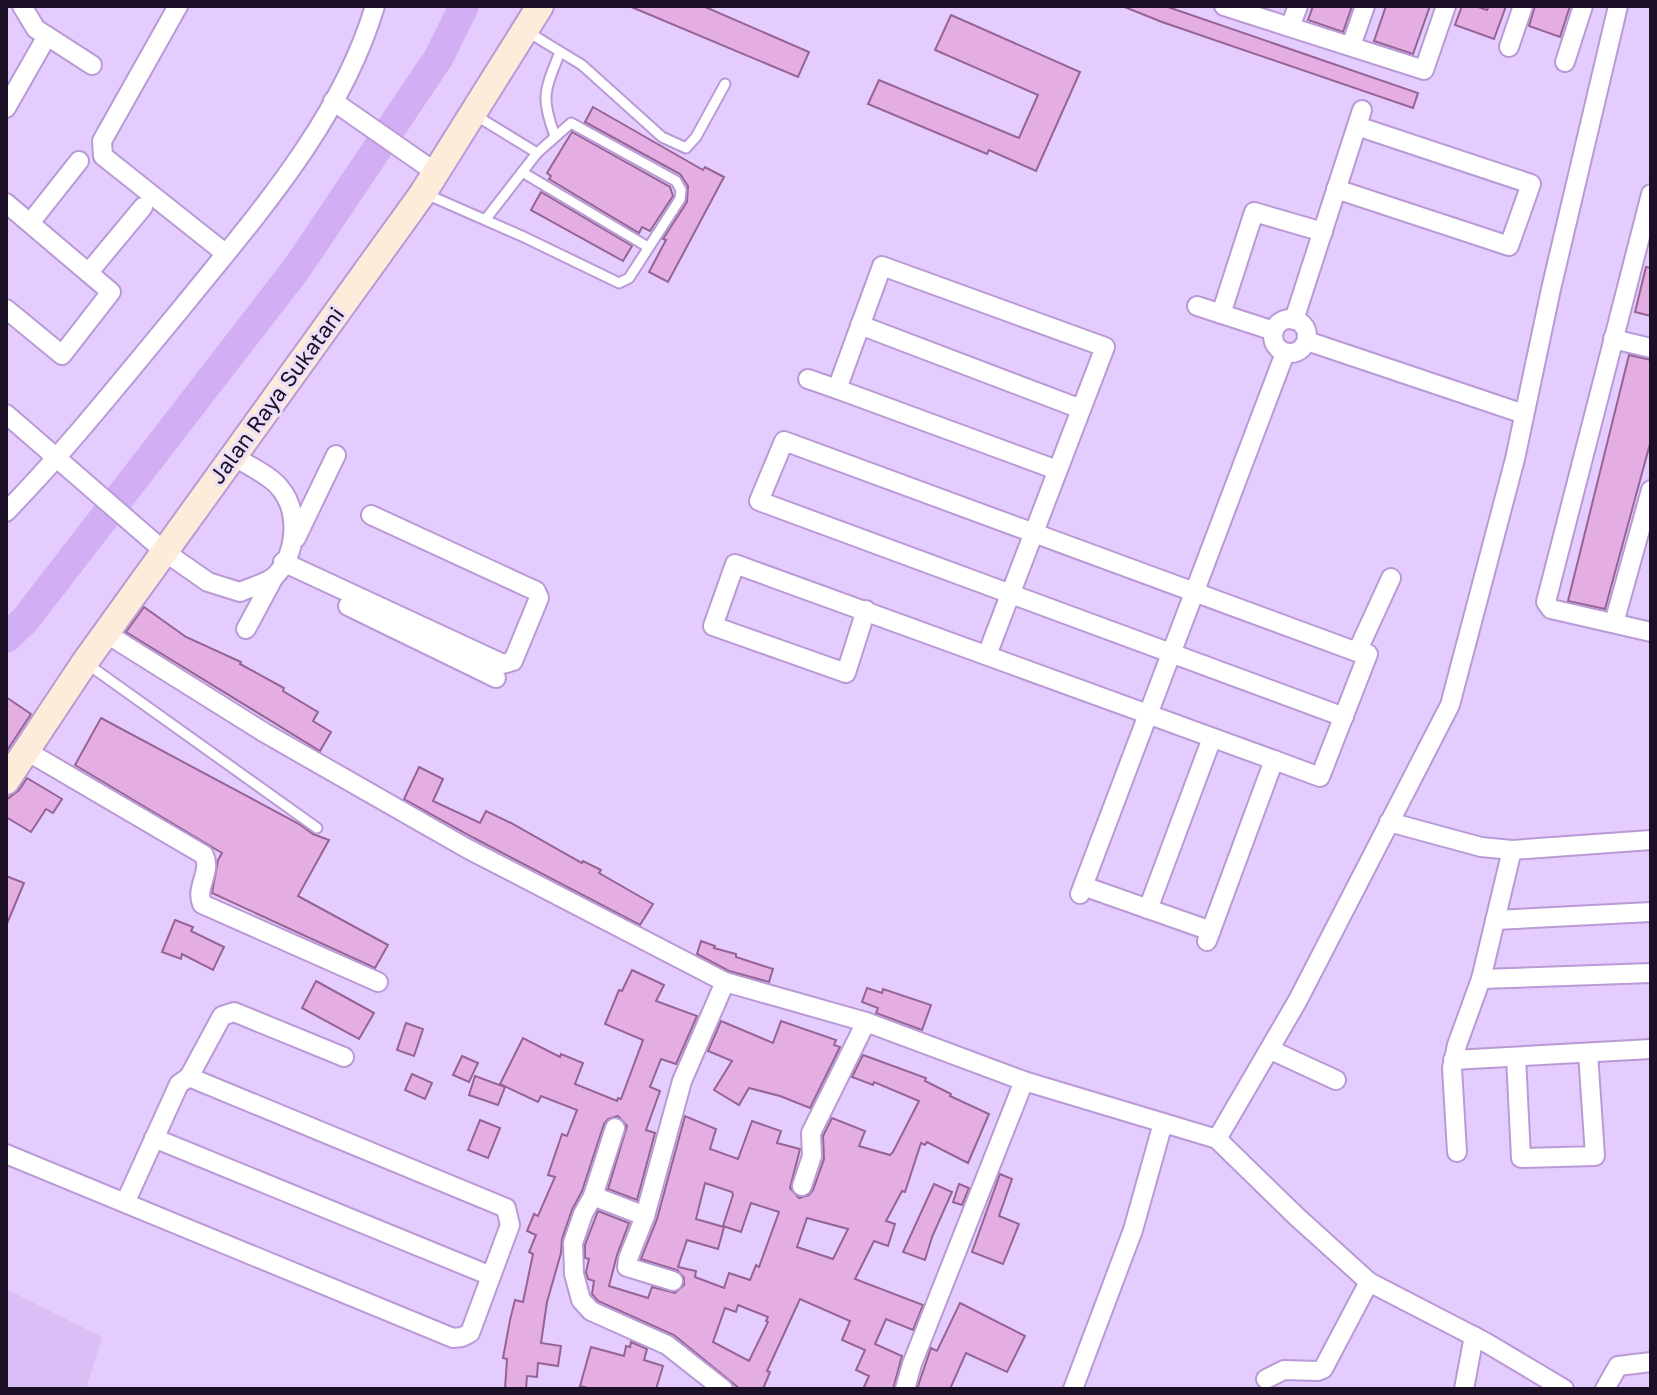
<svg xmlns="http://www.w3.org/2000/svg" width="1657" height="1395" viewBox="0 0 1657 1395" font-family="'Golos Text',sans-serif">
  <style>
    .built { fill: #dabef6 }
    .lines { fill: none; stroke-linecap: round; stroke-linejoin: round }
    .river { stroke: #d2aef5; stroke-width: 30 }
    .building { fill: #e4aee2; stroke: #956494; stroke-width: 2; fill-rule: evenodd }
    .service-casing { stroke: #b99ad7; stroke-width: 13 }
    .minor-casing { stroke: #b99ad7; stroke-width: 22 }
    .secondary-casing { stroke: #b99ad7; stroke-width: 30 }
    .service { stroke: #fff; stroke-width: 9 }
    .minor { stroke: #fff; stroke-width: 18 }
    .secondary { stroke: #fdecd9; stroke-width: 26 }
    .labels { text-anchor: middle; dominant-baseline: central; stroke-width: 6; stroke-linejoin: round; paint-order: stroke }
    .street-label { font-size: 22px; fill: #1c1026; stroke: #ecdff9 }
  </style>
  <rect width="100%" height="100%" fill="#e5ccff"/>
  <path class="built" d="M6,1289L102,1337L86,1389H6Z"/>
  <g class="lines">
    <path class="river" d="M6,638L25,620L297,268L439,57L464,6"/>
  </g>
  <g class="building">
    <path d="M629,6H703L809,52L798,77Z"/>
    <path d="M1122,6H1165L1418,93L1413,108L1162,22Z"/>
    <path d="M1313,6H1352L1343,32L1308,20Z"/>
    <path d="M1386,6H1430L1413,54L1374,41Z"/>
    <path d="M1462,6H1475L1487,10L1489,6H1506L1494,39L1455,25Z"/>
    <path d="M1535,6H1570L1560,37L1529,26Z"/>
    <path d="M951,15L1080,72L1036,171L989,150L987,154L868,104L879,80L1019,138L1038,95L935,50Z"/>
    <path d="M593,107L703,170L705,167L724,177L668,282L649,272L666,240L663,239L687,202L688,186L680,174L585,122Z"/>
    <path d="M572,132L670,187L673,196L650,231L642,227L639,233L549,179L551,176L547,173Z"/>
    <path d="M541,192L632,246L623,261L531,210Z"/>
    <path d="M1646,267L1651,268V316L1635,312Z"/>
    <path d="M1629,355L1651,360V440L1605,609L1568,601Z"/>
    <path d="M144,607L186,637L241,662L240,664L284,688L283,691L318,712L313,721L331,732L320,751L126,632Z"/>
    <path d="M6,697L31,714L6,752Z"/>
    <path d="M101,718L299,824L313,834L329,840L298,896L388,945L375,968L212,893L218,860L222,853L75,765Z"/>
    <path d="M419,767L443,779L433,801L480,823L486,811L511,823L582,863L583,861L601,870L599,873L653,904L640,925L474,838L404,799Z"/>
    <path d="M27,778L62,799L53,813L46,809L31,832L6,817V800L19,790Z"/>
    <path d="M6,876L24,883L6,926Z"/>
    <path d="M175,920L193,927L191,931L224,947L213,970L182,954L181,959L162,952Z"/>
    <path d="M701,941L715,946L714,948L736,954V957L773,969L769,982L729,971L697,954Z"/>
    <path d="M632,970L664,985L656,1001L697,1016L676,1064L661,1059L650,1087L660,1091L646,1130L655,1133L637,1200L608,1189L627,1126L618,1116L608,1119L604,1124L582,1191L572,1210L562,1239L561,1253L547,1302L541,1343L561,1346L558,1366L538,1363L537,1377L527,1376L526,1389H505L507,1359L503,1358L510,1320L515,1300L523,1302L533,1254L529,1252L536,1235L527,1231L534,1214L538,1216L555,1177L548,1175L562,1134L567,1136L577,1110L541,1096L538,1102L500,1084L523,1038L560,1057L561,1054L583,1063L575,1084L617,1101L618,1098L621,1099L643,1040L605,1024L619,990L622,991Z"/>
    <path d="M316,981L374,1013L359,1039L302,1008Z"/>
    <path d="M867,988L882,993L883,989L931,1005L922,1030L876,1013L878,1008L862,1002Z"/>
    <path d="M721,1021L773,1043L781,1021L836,1040L834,1045L840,1047L810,1108L780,1096L749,1088L739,1105L714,1090L732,1061L708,1051Z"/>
    <path d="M406,1023L423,1029L414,1056L397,1050Z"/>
    <path d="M863,1055L926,1078L925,1081L951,1094L950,1096L989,1114L968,1163L927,1142L925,1145L921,1143L905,1192L902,1191L886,1221L895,1224L888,1246L874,1241L855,1279L923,1305L913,1330L886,1319L875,1344L902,1356L893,1389H863L869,1376L856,1370L865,1350L842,1340L850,1321L800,1299L767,1371L770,1372L763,1389H740L674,1335L598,1301L592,1294L594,1281L588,1279L586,1272L589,1259L585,1258V1245L598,1211L629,1223L617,1255L609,1286L648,1298L652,1287L675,1293L684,1285V1278L677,1270L641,1259L657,1219L685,1116L716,1129L710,1149L738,1159L752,1121L781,1131L777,1143L800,1149L790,1188L799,1198L809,1195L813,1190L824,1159L823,1136L832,1118L865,1131L859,1146L890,1155L893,1152L919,1101L874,1082L873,1085L852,1077ZM705,1183L732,1192L733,1195L723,1226L741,1232L751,1203L779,1212L759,1267L756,1265L750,1280L729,1273L724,1288L695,1277L696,1271L678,1267L687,1240L718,1249L724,1227L696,1219ZM807,1218L848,1229L833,1259L797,1247ZM738,1305L768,1317L766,1321L768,1322L749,1361L713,1342L725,1308L736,1312Z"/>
    <path d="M462,1056L478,1063L469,1082L453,1075Z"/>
    <path d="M412,1074L432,1083L425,1099L405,1090Z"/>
    <path d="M475,1076L505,1087L498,1105L469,1095Z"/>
    <path d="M480,1120L500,1128L488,1158L468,1150Z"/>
    <path d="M1000,1174L1012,1179L999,1216L1019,1224L1003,1264L972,1252Z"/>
    <path d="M934,1184L952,1192L932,1237L925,1260L903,1252Z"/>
    <path d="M959,1184L969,1188L962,1205L953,1202Z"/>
    <path d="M960,1303L1025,1336L1007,1372L966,1353L950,1389H917L931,1348L937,1351Z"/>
    <path d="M631,1342L647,1349L644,1360L663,1366L656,1389H592L580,1386L591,1347L624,1356L626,1346L630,1347Z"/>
  </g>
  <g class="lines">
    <g class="service-casing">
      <g id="service">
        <path d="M528,32L582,65L662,137L686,148L696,137L725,84"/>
        <path d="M475,115L537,153"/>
        <path d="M555,136C540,96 545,90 560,52"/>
        <path d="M522,172L648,247"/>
        <path d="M426,194L524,237L619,283L629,278L680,199L681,190L676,181L571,123L537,153L485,220"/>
        <path d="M86,663L317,828"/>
      </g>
    </g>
    <g class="minor-casing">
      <g id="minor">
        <path d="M178,6L102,141L103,156L225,253"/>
        <path d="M1224,6L1424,70L1446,6"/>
        <path d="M1290,27L1298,6"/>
        <path d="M47,36L92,65"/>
        <path d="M1351,46L1365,6"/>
        <path d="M1509,47L1523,6"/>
        <path d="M1565,62L1583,6"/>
        <path d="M333,101L435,172"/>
        <path d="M6,108L47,36L36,29L22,6"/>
        <path d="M1336,189L1509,246L1531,184L1357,126"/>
        <path d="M1651,194L1546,602L1551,609L1651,632"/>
        <path d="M6,203L111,292L62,355L6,309"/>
        <path d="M30,223L79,161"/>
        <path d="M89,272L143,207"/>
        <path d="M1197,306L1274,331"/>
        <path d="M1221,314L1254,212L1323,232"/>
        <circle cx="1290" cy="336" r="17"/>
        <path d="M1294,320L1362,110"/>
        <path d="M860,325L1081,409"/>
        <path d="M1613,339L1651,348"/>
        <path d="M1307,341L1524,414"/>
        <path d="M808,379L837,389"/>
        <path d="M6,414L165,552L208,582L240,592C251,587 267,583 275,576C297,554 300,512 280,488C270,475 247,465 233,456"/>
        <path d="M6,512C68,448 123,379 180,310C255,217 340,123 375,6"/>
        <path d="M296,538L336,455"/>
        <path d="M283,562L503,664L513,661L539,598L536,591L371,515"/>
        <path d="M348,606L496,678"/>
        <path d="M866,610L846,673L713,626L735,564L1274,760L1207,941"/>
        <path d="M1614,623L1651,490"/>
        <path d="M246,629L274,577"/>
        <path d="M107,634L265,733L468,849L725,982L866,1022L1024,1081L1217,1139L1296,1216L1369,1282L1485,1342L1564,1389"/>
        <path d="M987,655L1105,347L882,266L837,389L1057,470"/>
        <path d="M1344,717L759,501L784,441L1357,652"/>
        <path d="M25,750L204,855C212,872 195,887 202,904L378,982"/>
        <path d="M1274,760L1320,777L1368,654L1357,652L1391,578"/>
        <path d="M1389,822L1481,847L1512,850L1651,840"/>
        <path d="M1083,886L1211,931"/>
        <path d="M1080,894L1285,353"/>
        <path d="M1148,909L1212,738"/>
        <path d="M1495,920L1651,912"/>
        <path d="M1481,979L1651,973"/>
        <path d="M1271,1050L1336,1080"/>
        <path d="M1516,1057L1521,1158L1595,1156L1588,1053"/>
        <path d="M1453,1060L1651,1049"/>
        <path d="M189,1077L222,1016L234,1012L344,1057"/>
        <path d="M615,1128L593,1196L583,1214L573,1243L574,1274L581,1300L591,1311L667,1345L723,1389"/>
        <path d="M154,1138L491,1276"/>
        <path d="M1217,1139L1298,1000L1450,705L1515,459L1551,289L1618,6"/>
        <path d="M1457,1152L1452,1068L1457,1045L1481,979L1512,850"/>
        <path d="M6,1154L453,1338L462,1337L470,1333L510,1225L506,1208L189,1077L179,1084L125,1203"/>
        <path d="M802,1186L812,1156L811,1133L866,1022"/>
        <path d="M593,1196L645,1216L628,1259L627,1267L673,1281"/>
        <path d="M645,1216L682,1081L725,982"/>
        <path d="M1266,1379L1284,1370L1318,1371L1323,1369L1369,1282"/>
        <path d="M905,1389L912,1364L1024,1081"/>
        <path d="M1073,1389L1133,1230L1163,1123"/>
        <path d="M1464,1389L1474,1336"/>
        <path d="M1605,1389L1618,1366L1651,1362"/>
      </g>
    </g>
    <g class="secondary-casing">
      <path id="secondary" d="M6,781L85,662L423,193L540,6"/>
    </g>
    <use href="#service" class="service"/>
    <use href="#minor" class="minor"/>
    <use href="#secondary" class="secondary"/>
  </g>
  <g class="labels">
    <g class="street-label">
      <text transform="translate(276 395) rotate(-54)">Jalan Raya Sukatani</text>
    </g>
  </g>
  <rect width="1657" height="1395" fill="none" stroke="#1c1026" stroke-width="16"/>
</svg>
